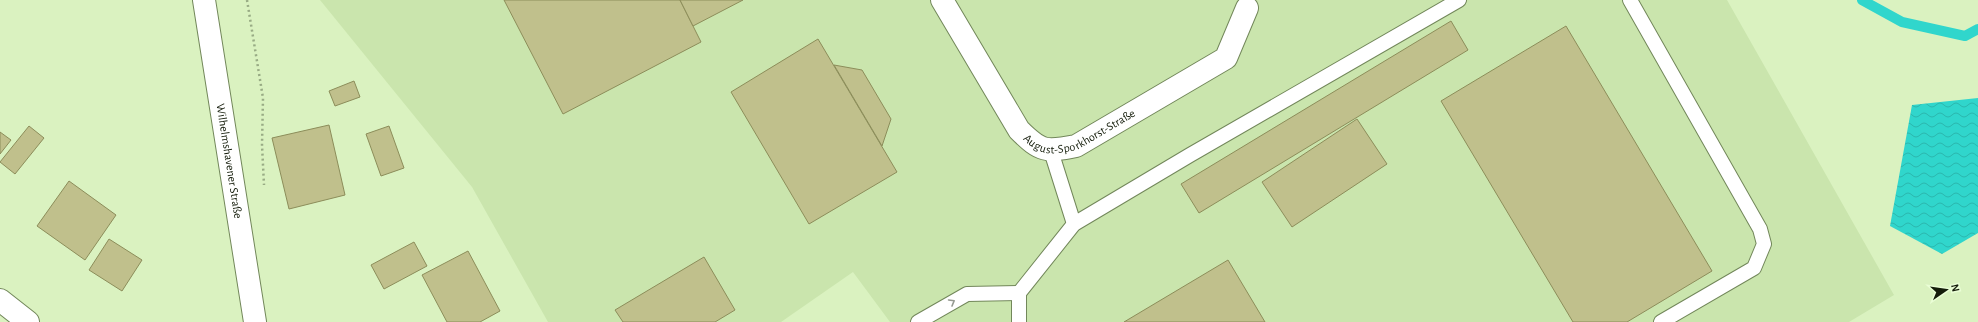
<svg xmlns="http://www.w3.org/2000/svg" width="1978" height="322" viewBox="0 0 1978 322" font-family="'Alegreya Sans',sans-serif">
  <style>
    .built { fill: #cae5ad }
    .water { fill: url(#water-waves) }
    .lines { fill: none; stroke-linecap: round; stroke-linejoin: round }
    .stream { stroke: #30d6cc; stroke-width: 10 }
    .building { fill: #c0c08c; stroke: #8c8d5a }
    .service-casing { stroke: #72875a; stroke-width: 16 }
    .minor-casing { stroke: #72875a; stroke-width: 24 }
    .tertiary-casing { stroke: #72875a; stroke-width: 24 }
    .path { stroke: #98ab84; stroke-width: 2.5; stroke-dasharray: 2 3; stroke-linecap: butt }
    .service { stroke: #fff; stroke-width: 14 }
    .minor { stroke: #fff; stroke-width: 22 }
    .tertiary { stroke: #fff; stroke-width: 22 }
    .oneway { stroke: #959991 }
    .labels { text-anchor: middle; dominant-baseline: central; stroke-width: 3; stroke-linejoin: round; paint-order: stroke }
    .street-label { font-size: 12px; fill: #141c0a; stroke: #eafed6 }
  </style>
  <defs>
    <pattern id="water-waves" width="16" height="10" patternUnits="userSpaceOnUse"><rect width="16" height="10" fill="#30d6cc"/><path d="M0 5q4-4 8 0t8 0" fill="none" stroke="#2ab7ae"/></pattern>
  </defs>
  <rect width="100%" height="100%" fill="#daf2c0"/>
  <path class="built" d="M320,0H1727L1894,295L1849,322H890L853,272L781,322H548L472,187Z"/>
  <path class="water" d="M1978,98V233L1942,254L1890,226L1912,105Z"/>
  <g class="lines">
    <path class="stream" d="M1862,0L1902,22L1965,36L1978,29"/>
  </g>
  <g class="building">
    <path d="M504,0H680L701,42L563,114Z"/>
    <path d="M680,0H743L693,26Z"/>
    <path d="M1451,21L1468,50L1199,213L1181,184Z"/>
    <path d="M1566,26L1712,271L1627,322H1573L1441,101Z"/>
    <path d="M818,39L897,172L809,224L731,92Z"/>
    <path d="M834,65L862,70L891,119L882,146Z"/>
    <path d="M354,81L360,97L335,106L329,91Z"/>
    <path d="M1357,119L1387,164L1292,227L1262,182Z"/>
    <path d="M329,125L345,195L289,209L272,138Z"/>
    <path d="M29,126L44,138L15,174L0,162Z"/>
    <path d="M389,126L404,168L381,176L366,134Z"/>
    <path d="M0,132L11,140L0,154Z"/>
    <path d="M69,181L116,215L85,260L37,226Z"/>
    <path d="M109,239L142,260L122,291L89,270Z"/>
    <path d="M414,242L427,266L384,289L371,265Z"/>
    <path d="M468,251L500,311L480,322H447L422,275Z"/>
    <path d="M704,257L735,310L715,322H623L615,310Z"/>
    <path d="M1228,260L1265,322H1124Z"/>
  </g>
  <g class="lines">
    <g class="service-casing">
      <g id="service">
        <path d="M1630,0L1760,229L1764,244L1754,268L1661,322"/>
        <path d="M1051,151L1074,224"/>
        <path d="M918,322L967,294L1019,293"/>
        <path d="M1019,322V293L1074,224L1190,155L1459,0"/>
      </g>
    </g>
    <g class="minor-casing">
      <g id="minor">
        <path id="s1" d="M942,0L1019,130C1041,152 1046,152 1076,146L1226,58L1247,8"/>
        <path d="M0,300L28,322"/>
      </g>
    </g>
    <g class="tertiary-casing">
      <g id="tertiary">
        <path id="s2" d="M204,0L255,322"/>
      </g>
    </g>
    <path class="path" d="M247,0L263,98L262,145L264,185"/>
    <use href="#service" class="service"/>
    <use href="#minor" class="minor"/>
    <use href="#tertiary" class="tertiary"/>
  </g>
  <defs><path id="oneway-chevron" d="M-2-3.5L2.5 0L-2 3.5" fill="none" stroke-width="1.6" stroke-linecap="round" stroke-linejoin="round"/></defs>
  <use class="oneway" href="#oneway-chevron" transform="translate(952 302) rotate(-30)"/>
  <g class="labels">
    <g class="street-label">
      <text stroke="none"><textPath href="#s1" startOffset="221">August-Sporkhorst-Straße</textPath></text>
      <text stroke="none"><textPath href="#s2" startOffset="163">Wilhelmshavener Straße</textPath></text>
    </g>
  </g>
  <g transform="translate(1946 290) rotate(77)" stroke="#eafed6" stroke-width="3" paint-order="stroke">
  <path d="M0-3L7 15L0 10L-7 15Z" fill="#141c0a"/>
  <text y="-6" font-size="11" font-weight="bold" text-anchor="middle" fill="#141c0a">N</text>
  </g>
</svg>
